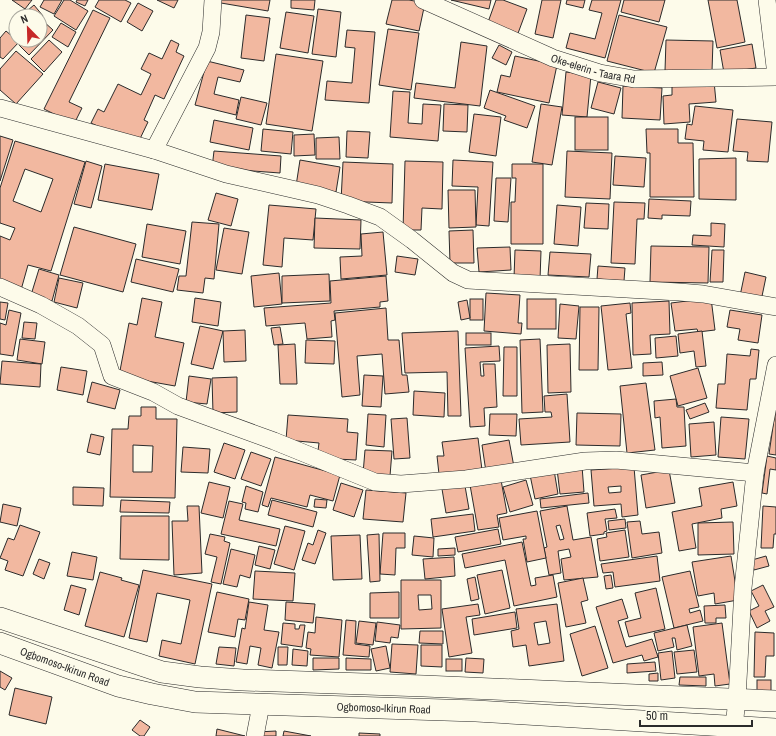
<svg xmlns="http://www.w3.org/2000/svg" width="776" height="736" viewBox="0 0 776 736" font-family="'Archivo Narrow',sans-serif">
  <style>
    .building { fill: #f2b8a0; stroke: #2b2b2b; fill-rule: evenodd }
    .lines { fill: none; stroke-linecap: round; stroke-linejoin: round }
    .minor-casing { stroke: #2b2b2b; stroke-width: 18 }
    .major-casing { stroke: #2b2b2b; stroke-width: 22 }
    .minor { stroke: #fdfbea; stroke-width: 17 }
    .major { stroke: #fdfbea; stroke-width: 21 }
    .labels { text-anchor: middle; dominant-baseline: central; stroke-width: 3; stroke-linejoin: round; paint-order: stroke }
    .street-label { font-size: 11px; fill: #2b2b2b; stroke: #fdfbea }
  </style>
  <rect width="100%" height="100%" fill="#fdfbea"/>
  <g class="building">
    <path d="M12,0H32L25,9Z"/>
    <path d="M44,0H62L54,14L40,7Z"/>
    <path d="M64,0H70L88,11L76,30L54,16Z"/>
    <path d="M77,0H88L85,6L76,2Z"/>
    <path d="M99,0H125L131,3L121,22L95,7Z"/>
    <path d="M157,0H178L174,8Z"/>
    <path d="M221,0H270L268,11L221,3Z"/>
    <path d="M291,0H315L314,10L291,8Z"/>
    <path d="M392,0H409L425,3L419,31L386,24Z"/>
    <path d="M451,0H491L489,9Z"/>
    <path d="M496,0H503L527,9L517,36L487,25Z"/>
    <path d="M542,0H561L553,38L535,34Z"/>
    <path d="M567,0H585L583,8L566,4Z"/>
    <path d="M592,0H621L605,58L566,48L570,33L595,39L602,13L589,10Z"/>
    <path d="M624,0H665L659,22L621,12Z"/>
    <path d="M708,0H737L745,42L717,48Z"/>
    <path d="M138,3L153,11L142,31L127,22Z"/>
    <path d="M34,5L43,16L40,19V16H21Z"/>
    <path d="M318,9L341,12L336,57L312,54Z"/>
    <path d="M93,10L110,18L69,102L82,108L74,124L44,109Z"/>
    <path d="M286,12L314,16L308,53L280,48Z"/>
    <path d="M246,15L270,18L264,61L241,58Z"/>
    <path d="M619,15L667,27L654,73L607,61Z"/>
    <path d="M43,21L53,30L29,55L19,45L24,40H40V24Z"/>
    <path d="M61,23L76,32L68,47L52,37Z"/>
    <path d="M388,29L419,33L411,90L379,85Z"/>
    <path d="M347,30L375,32L369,103L325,100L327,81L352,83L355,48L345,47Z"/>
    <path d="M6,31L19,42L3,59L0,57V38Z"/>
    <path d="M49,40L62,52L44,72L31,59Z"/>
    <path d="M171,40L179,44L176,52L184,56L164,99L155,95L144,120L148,122L137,145L91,123L98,109L104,112L118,84L141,95L151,74L141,69L149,53L162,59Z"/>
    <path d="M666,40L713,41L712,71H665Z"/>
    <path d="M461,42L487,46L480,106L414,98L416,83L455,88Z"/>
    <path d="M752,44L756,68L724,73L720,50Z"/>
    <path d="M499,45L512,52L506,65L492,58Z"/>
    <path d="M16,51L43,74L16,104L0,90V69Z"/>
    <path d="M276,54L323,61L312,131L266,124Z"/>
    <path d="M515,56L557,65L549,103L497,92L501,75L510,77Z"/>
    <path d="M207,61L244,70L240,82L218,77L214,94L239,100L236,115L195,105Z"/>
    <path d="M566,72L591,75L587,117L562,115Z"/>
    <path d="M714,81L716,102L689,104L690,122L664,124L663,96L672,95V84Z"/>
    <path d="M598,82L621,88L614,114L591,108Z"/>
    <path d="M623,86L662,88L660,120L622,118Z"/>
    <path d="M490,90L535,106L527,128L504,120L506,116L484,108Z"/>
    <path d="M393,91L410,92L408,123L422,124L423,104L441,105L438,141L390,137Z"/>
    <path d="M241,97L267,103L261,125L236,119Z"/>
    <path d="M444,104L468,105L467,132L443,131Z"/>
    <path d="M541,104L562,107L552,165L532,162Z"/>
    <path d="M695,106L733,110L728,152L703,150L704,141L685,139L687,124L692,125Z"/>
    <path d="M474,114L501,117L496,156L469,152Z"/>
    <rect x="575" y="117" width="33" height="33"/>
    <path d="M737,119L772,122L768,162L747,161L748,152L733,151Z"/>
    <path d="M214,120L253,128L249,150L210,142Z"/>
    <path d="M263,129L293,132L291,154L261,151Z"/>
    <path d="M646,129H678V143H693L694,197H650V153H647Z"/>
    <path d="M347,131L370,132L368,158L346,157Z"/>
    <path d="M314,134L315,155L294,156V135Z"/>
    <path d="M0,136L13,140L0,181Z"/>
    <path d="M339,137L340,159H316V138Z"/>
    <path d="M15,141L85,162L51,271L28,265L21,290L0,283V236L10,240L15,228L0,223V188ZM25,169L53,179L41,212L13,201Z"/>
    <path d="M214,151L281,156L280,173L212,168Z"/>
    <path d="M567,151L612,153L610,199L565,197Z"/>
    <path d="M615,156L646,158L644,187L613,185Z"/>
    <path d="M736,158V200L699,199V159Z"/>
    <path d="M300,160L340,167L336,192L296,186Z"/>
    <path d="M453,160L493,162L489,226L476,225L478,187L452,186Z"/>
    <path d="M86,161L102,166L91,208L74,204Z"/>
    <path d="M405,161L443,162L442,209L422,208L421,230H403Z"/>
    <path d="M343,162L393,164L392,203L341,201Z"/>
    <path d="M105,164L159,174L152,210L98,200Z"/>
    <path d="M512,164H543V244H511V202H515L516,178H512Z"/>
    <path d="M496,178H511L508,222L494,221Z"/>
    <path d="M448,190H475L476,227L449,228Z"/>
    <path d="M216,193L238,199L231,226L208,220Z"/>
    <path d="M649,199L691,201L690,216L662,215V219L648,218Z"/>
    <path d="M614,202L645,203L644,219H637L635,264L611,263Z"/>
    <path d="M586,203L609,204L608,229L584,228Z"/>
    <path d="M269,205L316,209L313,240L284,238L282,267L263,265Z"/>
    <path d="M557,205L581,207L578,246L554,244Z"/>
    <path d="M315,218L361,220L360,249L314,248Z"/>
    <path d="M192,222L219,224L214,279L205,278L203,293L177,290L179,276H186Z"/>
    <path d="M711,223L725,224L724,247L692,245L693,235L711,236Z"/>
    <path d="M147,224L186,231L180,264L142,257Z"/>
    <path d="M74,227L136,244L123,292L60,275Z"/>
    <path d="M224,228L249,232L242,274L216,270Z"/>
    <path d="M473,230L474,263H450L449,231Z"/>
    <path d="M383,232L387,275L341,279L340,257L362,256L361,234Z"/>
    <path d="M651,246L709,247L708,283L650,282Z"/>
    <path d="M510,247L511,270L479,272L477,248Z"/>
    <path d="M515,250L541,251L540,280L514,278Z"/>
    <path d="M712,250H724L723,282H710Z"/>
    <path d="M550,252L591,254L589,277L548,275Z"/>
    <path d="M397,256L418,259L415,275L395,272Z"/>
    <path d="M136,259L179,269L173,292L131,282Z"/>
    <path d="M598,266L625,268L624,281L597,279Z"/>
    <path d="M39,269L59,275L52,301L31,295Z"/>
    <path d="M745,272L766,277L761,301L740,296Z"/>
    <path d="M279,273L282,304L254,307L251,276Z"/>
    <path d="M329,274L330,301L282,303V276Z"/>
    <path d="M386,276L388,301L380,302V307L334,311L335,320L331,321L332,337L307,339L305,323L266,326L264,308L331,303L330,281Z"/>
    <path d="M59,278L83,283L77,308L54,302Z"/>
    <path d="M486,293L520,295L518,323H522L521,334L484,331Z"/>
    <path d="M142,298L162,302L155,337L184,343L175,386L119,376L129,323L137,325Z"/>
    <path d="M195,298L221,302L218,326L192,322Z"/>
    <path d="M711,298L715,330L698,332L697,329L675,331L671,303Z"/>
    <rect x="470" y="299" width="13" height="21"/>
    <rect x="527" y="299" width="29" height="30"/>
    <path d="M467,300L470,318L461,320L458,302Z"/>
    <path d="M669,301L670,334L650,335L651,354L633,355L632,303Z"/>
    <path d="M0,302L8,303L5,320L0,319Z"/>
    <path d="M630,303L631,313L626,314L632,368L608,370L601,306Z"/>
    <path d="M560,304L579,306L576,339L558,338Z"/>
    <path d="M580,307H599L598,370H579Z"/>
    <path d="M386,308L388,340H399L402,375H407L409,392L385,394L382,354L357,356L360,395L342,397L335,313Z"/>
    <path d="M9,310L21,313L13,356L0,354V323L6,325Z"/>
    <path d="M730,310L762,315L758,343L738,340L740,329L727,327Z"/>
    <path d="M24,322L37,323L35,339L22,338Z"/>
    <path d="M200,326L223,331L213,369L191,364Z"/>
    <path d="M280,327L283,344L274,345L271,328Z"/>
    <path d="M245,330L246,361L224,362L223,331Z"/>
    <path d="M458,331L461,416H448L447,372L405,373L402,333Z"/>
    <path d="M702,331L706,366L696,367L694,351L680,353L678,334Z"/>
    <rect x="466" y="333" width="25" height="12"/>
    <path d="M676,336L678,356L656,358L655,338Z"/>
    <path d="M20,339L45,342L42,364L17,360Z"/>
    <path d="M540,339L543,412L522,413L520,340Z"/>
    <path d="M306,340L335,341L334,364L305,363Z"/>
    <path d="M295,344L297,384H280L278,345Z"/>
    <path d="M570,344L571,392L548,393L547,345Z"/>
    <path d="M499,346L500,361L480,362L481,376H484L483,364H495L497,407L484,408L485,426L470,427L465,348Z"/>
    <path d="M504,347H517V396H503Z"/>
    <path d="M751,349L759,350L756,379H750L747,410L716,408L718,384H725L727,354L750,356Z"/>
    <path d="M2,361L41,364L40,387L0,384Z"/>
    <path d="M662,362L663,375L643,376V363Z"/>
    <path d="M61,367L87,371L83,395L57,390Z"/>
    <path d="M698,368L707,398L678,406L670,376Z"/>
    <path d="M364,375L383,376L381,407L362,406Z"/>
    <path d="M189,376L211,379L207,404L186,402Z"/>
    <path d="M237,377V412L213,413L212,378Z"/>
    <path d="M92,382L120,390L115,409L87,402Z"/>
    <path d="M646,383L655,450L627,453L620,386Z"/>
    <path d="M414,391L445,393L444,417L413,415Z"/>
    <path d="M567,394L570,442L521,445L519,419L552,417L551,412H545L544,396Z"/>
    <path d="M676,399L677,407H684L686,446L662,448L660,417L655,418L654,401Z"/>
    <path d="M705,403L709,412L690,419L686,410Z"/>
    <path d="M776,406V455L769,454Z"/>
    <path d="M141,407H156V419H177L175,498L110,497L112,429H128L129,416H141ZM133,445L153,446L152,472H133Z"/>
    <path d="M577,413L621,414L620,446L576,445Z"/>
    <path d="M368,414L386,415L384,447L366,445Z"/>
    <path d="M490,414H517L516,436L489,435Z"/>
    <path d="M288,415L348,419L347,432L358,433L356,460L317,458L319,443L286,440Z"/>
    <path d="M721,417L749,419L745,459L718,457Z"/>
    <path d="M407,418L410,458L394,459L391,419Z"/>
    <path d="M714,422L716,455L691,457L689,424Z"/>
    <path d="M91,434L104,437L100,455L87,452Z"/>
    <path d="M478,438L482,470L439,474L437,456H444L442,442Z"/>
    <path d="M509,440L514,467L486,472L482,445Z"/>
    <path d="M224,443L245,450L235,479L214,472Z"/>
    <path d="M183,447L210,449L208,473L181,472Z"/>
    <path d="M365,450L392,451L390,476L363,474Z"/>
    <path d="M251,452L271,459L261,486L241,479Z"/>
    <path d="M767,456L776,458V470L770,469L767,494L762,493Z"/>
    <path d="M275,457L340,475L333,501L310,495L307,507L271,498L268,507L262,505Z"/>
    <path d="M582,466L584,492L560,494L557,469Z"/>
    <path d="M634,467L638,515L622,517L621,504L594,506L591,470ZM621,486V492L609,493L608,487Z"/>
    <path d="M554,470L558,494L535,499L530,475Z"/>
    <path d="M669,470L675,503L646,508L641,475Z"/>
    <path d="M501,480L507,513L497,515L499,527L478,530L470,485Z"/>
    <path d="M526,480L533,505L510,512L503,487Z"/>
    <path d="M209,482L230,487L223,518L201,513Z"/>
    <path d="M733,482L737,506L721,509L722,518L692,524L696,548L679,551L672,512L702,506L699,488Z"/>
    <path d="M341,483L363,490L354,517L333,510Z"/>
    <path d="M246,486L263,492L258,512L245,509L246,503L242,502Z"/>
    <path d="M465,486L469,509L446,513L442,489Z"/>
    <path d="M73,487L104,488L103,506L73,505Z"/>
    <path d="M366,490L406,493L403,522L363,519Z"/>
    <path d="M588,493L589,503L541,508L540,499Z"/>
    <path d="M315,499L327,500L326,508L314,507Z"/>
    <path d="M121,500L170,502L169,513L120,512Z"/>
    <path d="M272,500L317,512L313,527L268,515Z"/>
    <path d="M229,501L243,504L239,520L280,529L276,546L221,534Z"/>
    <path d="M3,504L21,508L17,526L0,522Z"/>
    <path d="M187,506H199L202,573L174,575L172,521H188Z"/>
    <path d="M567,506L573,540L591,537L598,577L564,580L561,559L571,557L569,549L558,551L561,573L549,575L544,548L547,547L540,511ZM560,525L564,539L560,540L556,526Z"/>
    <path d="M763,506L776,507V534H774L773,548H761Z"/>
    <path d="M615,509L617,518L605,519L607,531L604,532V534L590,536L587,513Z"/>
    <path d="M537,511L546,558L527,562L523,539H526V536L503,540L499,518Z"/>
    <path d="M473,514L475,531L433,537L431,519Z"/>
    <path d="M121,516H169V560L120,559Z"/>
    <path d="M625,519L626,528L609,530L608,521Z"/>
    <path d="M640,521L642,534L659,532L662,553L632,558L627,522Z"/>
    <path d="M733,522L734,554L698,555V523Z"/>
    <path d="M20,525L40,532L23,576L5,570L8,561L0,558L8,538L14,540Z"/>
    <path d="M285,526L305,531L294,570L274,564Z"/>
    <path d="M498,529L501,544L458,552L455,537Z"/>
    <path d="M318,530L326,533L315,564L302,560L308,543L313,545Z"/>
    <path d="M625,530L629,557L600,561L597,539L607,537L606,533Z"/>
    <path d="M383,533H405V548H396L395,575L380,574Z"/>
    <path d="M210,534L225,537L224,541L230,543L221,584L211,582L217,557L205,554Z"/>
    <path d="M379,534L380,581L370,582L367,535Z"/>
    <path d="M360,535L362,579L333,580L331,536Z"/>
    <path d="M414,536L434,538L433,557L412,555Z"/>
    <path d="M522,542L531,586L536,585L535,578L553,575L557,597L514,606L505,560L465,568L462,554Z"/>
    <path d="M259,546L275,550L270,569L255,565Z"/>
    <path d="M455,548V555L438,556V549Z"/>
    <path d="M231,549L255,555L250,578L240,575L237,587L223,584Z"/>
    <path d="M72,552L97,557L93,580L67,576Z"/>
    <path d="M657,556L660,581L615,587L613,572L603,573L601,564Z"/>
    <path d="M731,556L738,600L715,604L714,593L698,596L692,562Z"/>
    <path d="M766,556L769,566L754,570L752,560Z"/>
    <path d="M454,557L455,576L425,579L423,559Z"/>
    <path d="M39,559L50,563L44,579L33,574Z"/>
    <path d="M143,570L212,584L195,664L159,656L162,640L181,644L190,600L157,593L147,642L129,638Z"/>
    <path d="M502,570L510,608L485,614L477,575Z"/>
    <path d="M255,571L295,573L293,601L253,599Z"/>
    <path d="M690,571L699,607L689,609L690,613L700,610L703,621L674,628L662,577Z"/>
    <path d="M100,572L122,578L121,580L139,585L124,637L85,626Z"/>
    <path d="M611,575L613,588L606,589L604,576Z"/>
    <path d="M475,577L479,599L471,601L467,579Z"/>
    <path d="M583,578L588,600L581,602L586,623L566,627L558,583Z"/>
    <path d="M401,580H441V628L401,629ZM418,595H431L432,609L419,610Z"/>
    <path d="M71,585L86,589L79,615L64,610Z"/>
    <path d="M763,585L774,607L765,611L770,621L757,628L749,611L759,606L751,591Z"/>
    <path d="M656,588L665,629L629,637L625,622L641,618L635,593Z"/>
    <path d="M217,592L249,599L245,620L238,619L235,637L208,632Z"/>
    <path d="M399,592V618H370V593Z"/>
    <path d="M622,599L628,618L618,621L626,647L652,639L658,657L644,661L642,655L613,663L596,607Z"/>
    <path d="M249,602L268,605L264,630L279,632L272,668L258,665L261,648L250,646L247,664L236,662L242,628L245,629Z"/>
    <path d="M286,602L315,604L313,623L285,620Z"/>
    <path d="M478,604L480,615L466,617L472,653L449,657L442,609Z"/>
    <path d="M557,604L564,661L529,666L526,645L513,647L511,631L519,629L516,609ZM546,621L550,643L538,645L534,623Z"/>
    <path d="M725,605L726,618H716V623H705L704,606Z"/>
    <path d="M515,612L517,628L474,635L472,619Z"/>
    <path d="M316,617L342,620L339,657L310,655L311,649L306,648L308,632L315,633Z"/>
    <path d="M346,620L356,621L355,644L370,646L369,657L343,655Z"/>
    <path d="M359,621L376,623L373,645L356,643Z"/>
    <path d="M377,622L400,625L398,638L391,637L390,643L375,641Z"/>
    <path d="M283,623L295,624V629H299L300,625H305L302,647L281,644Z"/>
    <path d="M722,623L730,684L715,686L714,674L699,676L693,627Z"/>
    <path d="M687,625L692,646L677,650L675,638H672L674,647L658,651L654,633Z"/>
    <path d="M595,626L608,668L582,676L570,634Z"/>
    <path d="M420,631H443V644L419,643Z"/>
    <path d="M755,632L774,633V656H766L765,677H754Z"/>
    <path d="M392,644L418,645L416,674L390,672Z"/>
    <path d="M421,645H442V667L421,666Z"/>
    <path d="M386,646L390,668L376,671L371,649Z"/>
    <path d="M219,647L236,648L234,666L216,664Z"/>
    <path d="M278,647H288L287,665H278Z"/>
    <path d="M293,649L308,651L307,666L292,665Z"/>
    <path d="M694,650L697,672L677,674L674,652Z"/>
    <path d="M672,651L675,678L661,680L658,653Z"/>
    <path d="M313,658H339V669L313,670Z"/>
    <path d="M346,658L371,659V670H346Z"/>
    <path d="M466,658L484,659L483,673L465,672Z"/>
    <rect x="446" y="659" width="16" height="12"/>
    <path d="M655,662L656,671L627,673V664Z"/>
    <path d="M0,671L12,678L5,690L0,687Z"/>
    <path d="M658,673V681H649V674Z"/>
    <path d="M680,677H706V686L679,685Z"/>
    <rect x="757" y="680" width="14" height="14"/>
    <path d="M15,688L52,697L46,724L9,715Z"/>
    <path d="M140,720L150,727L144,736H140L132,730Z"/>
    <path d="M217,729L245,736H216Z"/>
    <path d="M276,731V736H257V732Z"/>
    <path d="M284,731L311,736H283Z"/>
    <path d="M359,733L380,734V736H359Z"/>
  </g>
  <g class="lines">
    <g class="minor-casing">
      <g id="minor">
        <path id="s1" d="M423,0L553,58L600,73L634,79L776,77"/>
        <path d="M767,0L776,75"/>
        <path d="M0,108L154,150L226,174L318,195L348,205L380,217L412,240L453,273L468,280L679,292L703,294L776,307"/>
        <path d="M154,150L207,48L211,32L213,0"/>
        <path d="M0,287L41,305L78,326L102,345L112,376L153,392L178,406L274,441L375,482L401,484L466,479L585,461L616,460L755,473"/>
        <path d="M255,736L261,705"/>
        <path d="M731,736L734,727L737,699L743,588L755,473L776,365"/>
      </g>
    </g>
    <g class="major-casing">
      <g id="major">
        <path d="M0,618L162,672L200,677L243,680L424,686L776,701"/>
        <path id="s2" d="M0,643L118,686L152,694L195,702L476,711L776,729"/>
      </g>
    </g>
    <use href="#minor" class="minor"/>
    <use href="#major" class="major"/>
  </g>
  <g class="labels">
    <g class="street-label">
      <text stroke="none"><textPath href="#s1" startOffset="184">Oke-elerin - Taara Rd</textPath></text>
      <text stroke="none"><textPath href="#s2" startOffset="69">Ogbomoso-Ikirun Road</textPath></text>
      <text stroke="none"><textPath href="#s2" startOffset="393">Ogbomoso-Ikirun Road</textPath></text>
    </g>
  </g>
  <g transform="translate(28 28) rotate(337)"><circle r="19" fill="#fdfbea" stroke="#a9a89e"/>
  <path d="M0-3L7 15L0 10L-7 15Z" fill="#c62828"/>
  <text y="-6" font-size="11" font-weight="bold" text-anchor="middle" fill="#2b2b2b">N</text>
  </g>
  <path d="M640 720v6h112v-6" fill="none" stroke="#2b2b2b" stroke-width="2"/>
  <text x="646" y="720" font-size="12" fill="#2b2b2b" stroke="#fdfbea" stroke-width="3" paint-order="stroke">50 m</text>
</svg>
